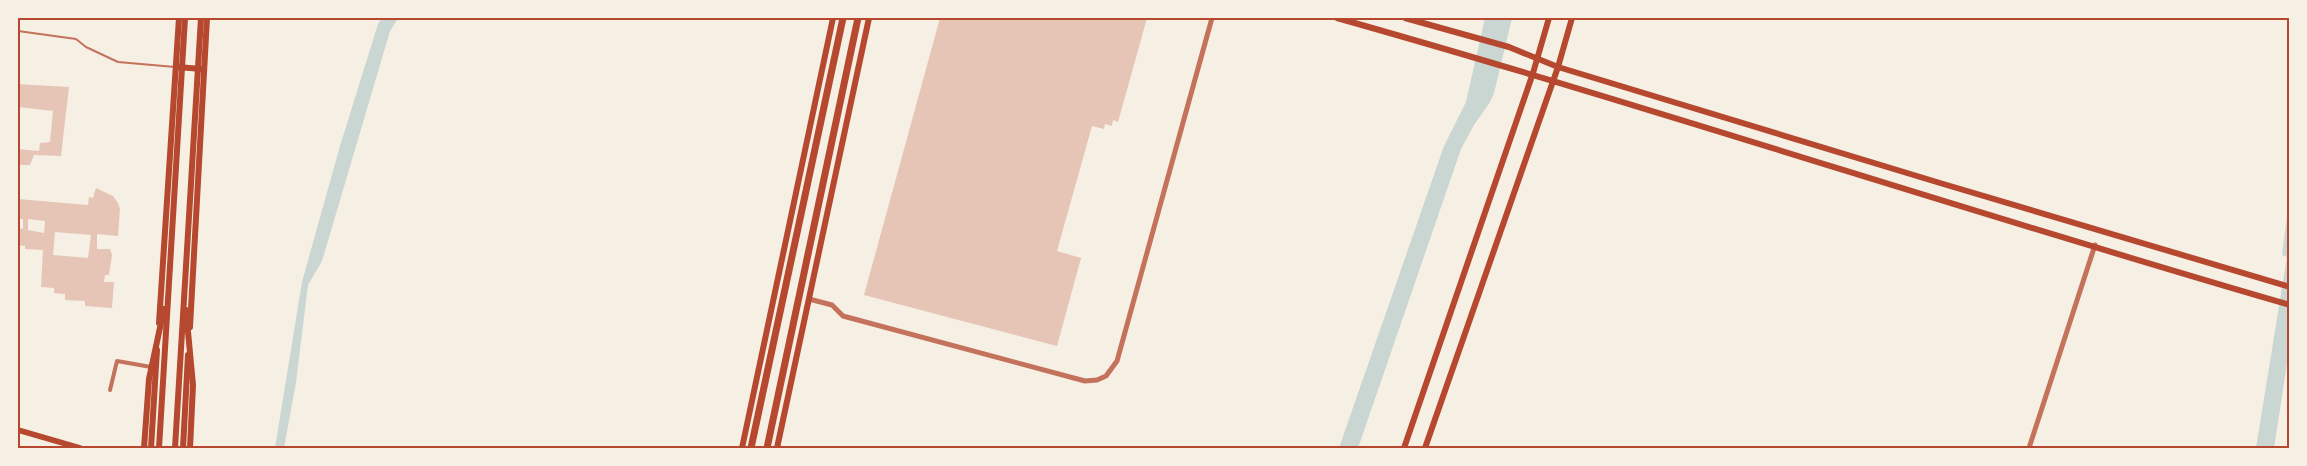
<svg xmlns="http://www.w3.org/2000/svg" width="2307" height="466" viewBox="0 0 2307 466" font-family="'Exo 2',sans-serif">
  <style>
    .water { fill: #c9d6d2 }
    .building { fill: #e6c5b7; fill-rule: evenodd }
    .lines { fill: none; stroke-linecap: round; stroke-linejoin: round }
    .service { stroke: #c5725c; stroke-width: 2 }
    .minor { stroke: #c5725c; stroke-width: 4 }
    .tertiary { stroke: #c5725c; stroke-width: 5 }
    .secondary { stroke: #b5482f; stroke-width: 5.5 }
    .primary { stroke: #b5482f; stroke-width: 6 }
    .trunk { stroke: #b5482f; stroke-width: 6 }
    .motorway { stroke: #b5482f; stroke-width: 7 }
    .neatline { fill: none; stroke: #b5482f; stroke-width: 2 }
  </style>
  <rect width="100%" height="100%" fill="#f6efe4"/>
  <g class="water">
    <path d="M382,18H398L390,31L322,261L308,285L296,382L284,448H275L302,282L340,146L378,24Z"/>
    <path d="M1485,18H1512L1494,93L1490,102L1474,125L1461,149L1358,448H1339L1444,146L1466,102Z"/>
    <path d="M2289,200V351L2274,448H2256L2287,257L2282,255Z"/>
  </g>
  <g class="building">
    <path d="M940,18H1147L1118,122L1113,120L1112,126L1105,124L1104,129L1092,126L1057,251L1081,258L1057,346L864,295Z"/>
    <path d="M18,84L69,87L61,156L34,155L30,165H18V149L39,151L40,143L50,142L53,111L18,107Z"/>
    <path d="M96,188L113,196L118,203L120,209L118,236L97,234V249H110L112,255L109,275H105L104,282H114L112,308L85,306V301L65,300V294L54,293V288L41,287L43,250L25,249V246L18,245V228L23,229V219H18V199L88,205L89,197L93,198ZM28,219L45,221L44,233L28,230ZM55,232L91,235L88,258L53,255Z"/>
  </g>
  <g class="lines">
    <path class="service" d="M18,31L76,39L86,47L118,62L175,67"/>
    <path class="minor" d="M110,390L117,361L151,367"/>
    <g class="tertiary">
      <path d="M809,299L832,305L843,316L1085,381L1097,380L1106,376L1117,361L1212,18"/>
      <path d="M2029,448L2095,245"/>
    </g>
    <path class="secondary" d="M18,430L80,448"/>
    <g class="primary">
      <path d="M1337,18C1656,108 1971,213 2290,305"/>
      <path d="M1405,18L1509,47L1558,67L1940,183L2290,287"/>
      <path d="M177,67L202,69"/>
      <path d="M159,323L179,18"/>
      <path d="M190,327L207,18"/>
      <path d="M151,448L157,350"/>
      <path d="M183,448L188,355"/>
      <path d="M742,448L833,18"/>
      <path d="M777,448L869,18"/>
      <path d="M1404,448L1533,73L1549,18"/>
      <path d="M1425,448L1558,67L1572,18"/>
    </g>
    <g class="trunk">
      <path d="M186,310L193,385L190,448"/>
      <path d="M144,448L149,379L164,309"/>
      <path d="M159,448L185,18"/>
      <path d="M175,448L201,18"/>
    </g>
    <g class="motorway">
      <path d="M751,448L843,18"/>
      <path d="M767,448L858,18"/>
    </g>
  </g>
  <rect width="2307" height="466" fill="none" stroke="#f6efe4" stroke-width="38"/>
  <rect x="19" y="19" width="2269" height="428" class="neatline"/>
</svg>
